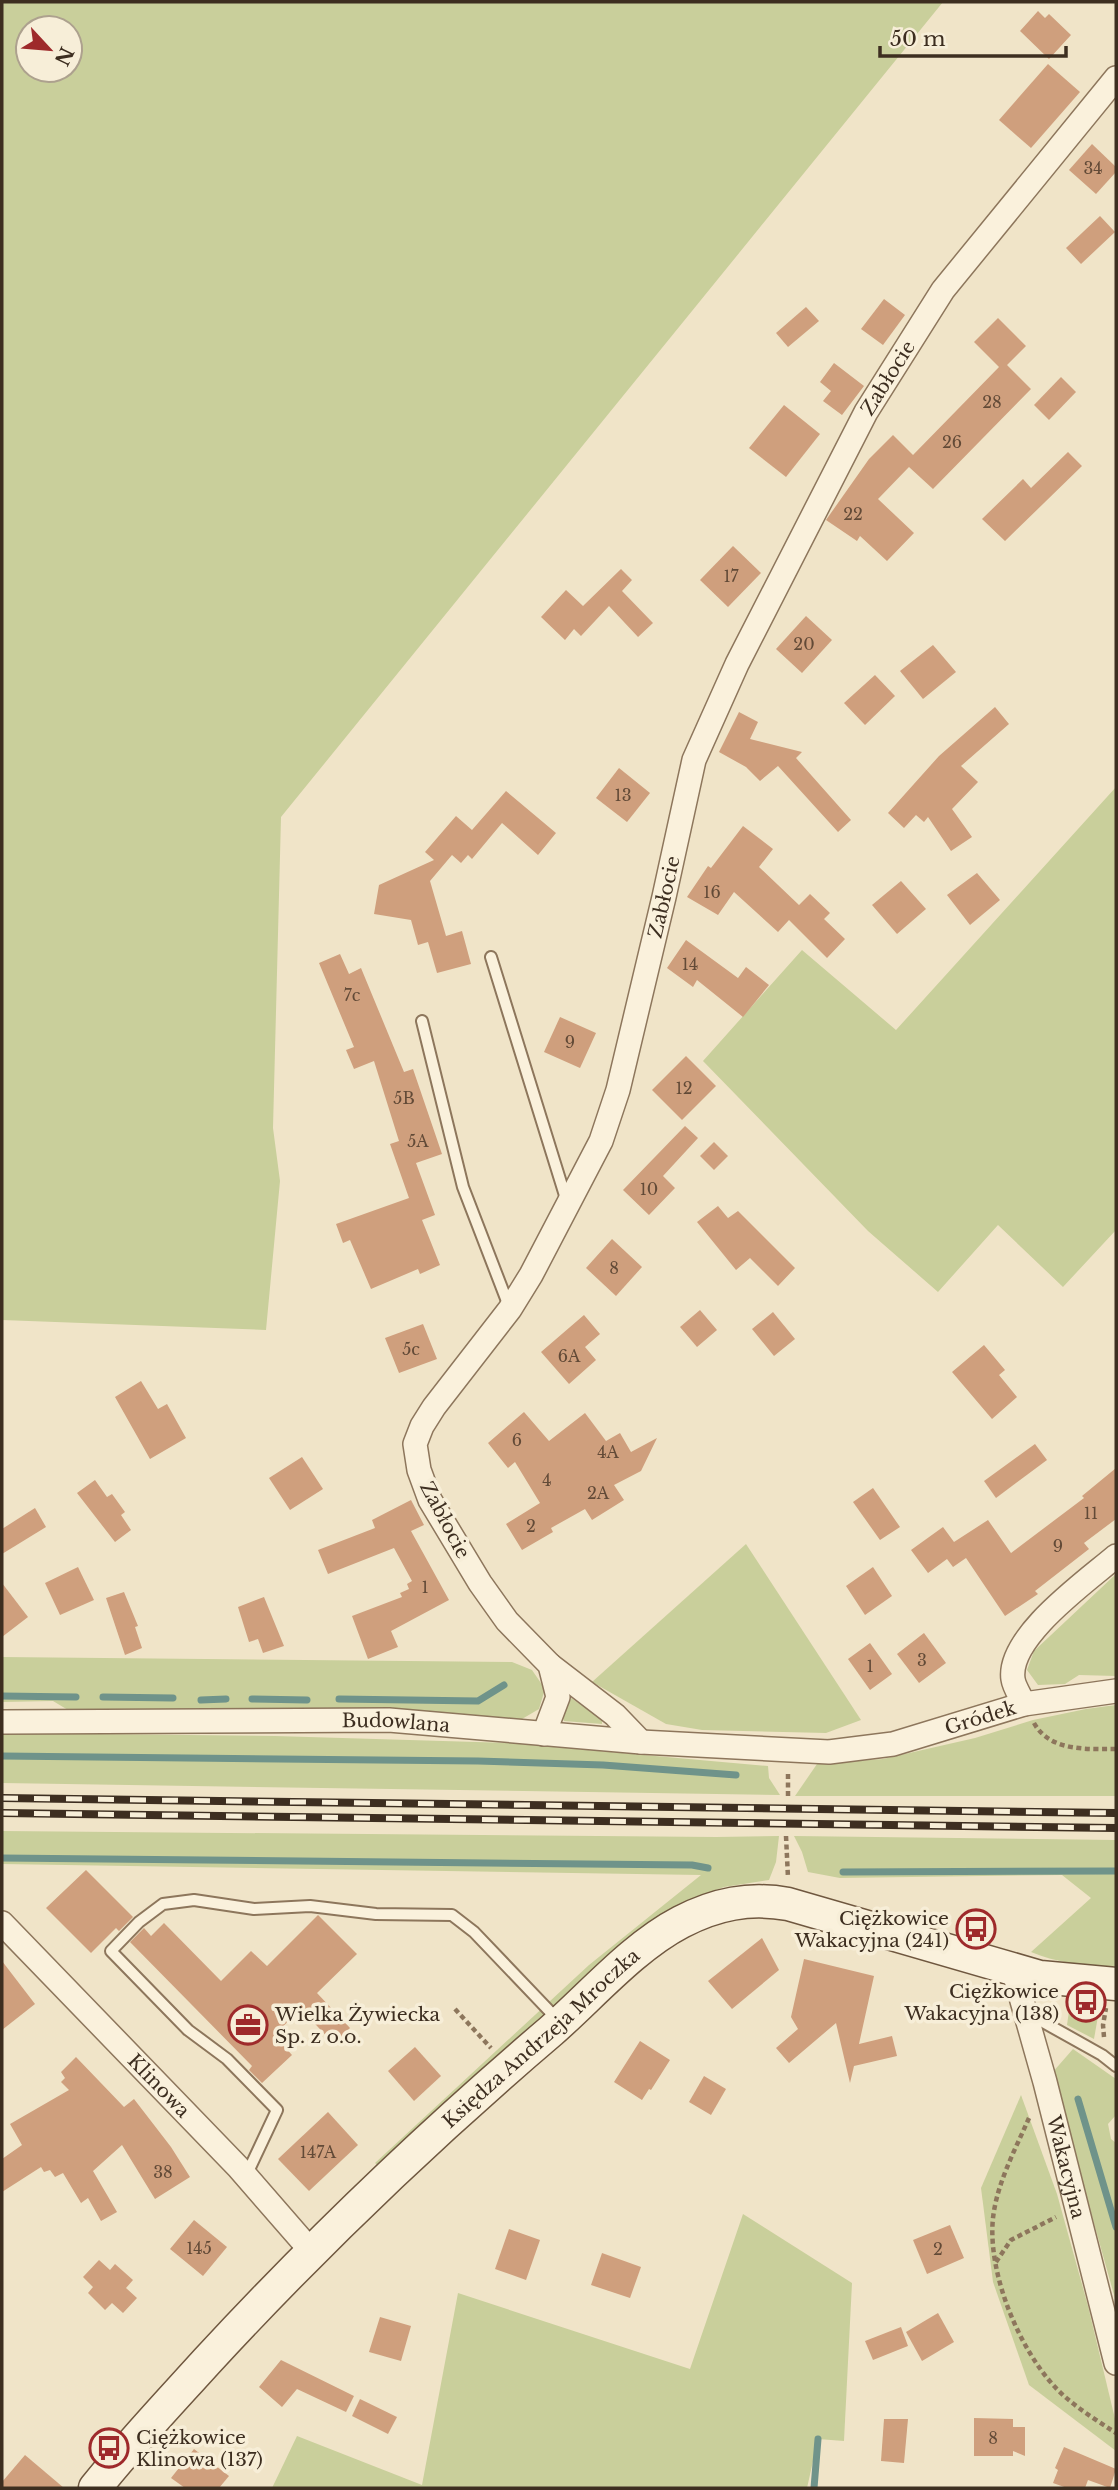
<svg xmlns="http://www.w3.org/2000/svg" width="1118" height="2490" viewBox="0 0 1118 2490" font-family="'Libre Baskerville',serif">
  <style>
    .green { fill: #c9cf9b; fill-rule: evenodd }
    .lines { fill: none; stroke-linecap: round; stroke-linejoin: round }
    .stream { stroke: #6f938a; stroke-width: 7 }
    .building { fill: #cf9f7d }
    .lane-casing { stroke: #8d765c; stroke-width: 14 }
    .street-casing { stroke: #8d765c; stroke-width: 26 }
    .secondary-casing { stroke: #6f573f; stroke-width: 35 }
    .path { stroke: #8d765c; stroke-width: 4.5; stroke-dasharray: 5 3.5; stroke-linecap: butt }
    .lane { stroke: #faf1dc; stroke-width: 10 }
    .street { stroke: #faf1dc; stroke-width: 23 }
    .secondary { stroke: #faf1dc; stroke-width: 32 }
    .rail-casing { stroke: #3d2e20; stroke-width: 8 }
    .rail { stroke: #f7eed8; stroke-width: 5; stroke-dasharray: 16; stroke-linecap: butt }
    .labels { text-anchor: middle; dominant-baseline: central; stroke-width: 7; stroke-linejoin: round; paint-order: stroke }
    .number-label { font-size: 16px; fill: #624a37 }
    .street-label { font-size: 19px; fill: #3d2e20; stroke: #f7eed8 }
    .poi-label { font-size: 19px; fill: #3d2e20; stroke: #f7eed8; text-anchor: end }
  </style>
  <rect width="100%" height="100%" fill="#f0e4c8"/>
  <g class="green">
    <path d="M2,2H943L281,817L273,1128L280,1181L266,1330L2,1320ZM28,28H70V70H28Z"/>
    <path d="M1116,787V1230L1063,1287L998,1225L938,1292L868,1231L703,1061L802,950L896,1030Z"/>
    <path d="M746,1544L861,1720L826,1733L702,1730L666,1724L592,1682Z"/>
    <path d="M1116,1574V1676L1079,1675L1065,1684L1038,1685L1027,1670L1034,1651Z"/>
    <path d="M2,1657L512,1662L532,1670L545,1689L539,1709L522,1719L342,1712L68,1710L53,1701L2,1702Z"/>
    <path d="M571,1698L602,1719V1724L564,1721L563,1718Z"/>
    <path d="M1116,1705V1796H795L817,1764L883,1759L975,1738L1033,1720L1086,1709Z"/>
    <path d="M2,1733L275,1736L510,1743L768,1766L769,1778L780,1795L2,1783Z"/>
    <path d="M2,1831L716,1837L779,1836L776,1862L769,1880L724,1887L694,1898L656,1921L381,2168L375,2163L589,1965L701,1875L2,1864Z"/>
    <path d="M794,1836L1116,1840V1966C1087,1967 1058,1963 1031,1952L1091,1898L1062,1875L840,1878L808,1872L802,1852Z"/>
    <path d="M1071,1997L1101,1999L1094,2039L1067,2025Z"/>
    <path d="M1073,2049L1116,2079V2115L1108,2124L1111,2139L1116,2143V2302L1052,2073Z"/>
    <path d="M1021,2095L1057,2194L1088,2306L1116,2423V2451L1029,2385L993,2282L981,2188Z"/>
    <path d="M743,2214L852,2283L844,2441L818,2439L807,2488H272L297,2436L422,2485L458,2293L690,2369Z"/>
  </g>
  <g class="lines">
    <g class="stream">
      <path d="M2,1696L76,1697"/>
      <path d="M103,1697L173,1698"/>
      <path d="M252,1699L307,1700"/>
      <path d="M339,1699L478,1701L504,1685"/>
      <path d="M201,1700L226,1699"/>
      <path d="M2,1756L478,1761L603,1765L736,1775"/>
      <path d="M2,1858L692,1865L708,1868"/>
      <path d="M843,1872L1116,1871"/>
      <path d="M1078,2099L1116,2227"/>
      <path d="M814,2488L818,2439"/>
    </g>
  </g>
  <g class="building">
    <path d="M1038,11L1045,18L1049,14L1071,35L1049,59L1020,31Z"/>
    <path d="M1048,64L1080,92L1031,148L999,120Z"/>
    <path d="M1092,144L1116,167V172L1096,194L1069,170Z"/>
    <path d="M1100,216L1115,232L1081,264L1066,248Z"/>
    <path d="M884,299L905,315L883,345L861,329Z"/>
    <path d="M806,307L819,321L788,347L776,333Z"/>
    <path d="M998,318L1026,346L1007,365L1031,389L933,489L909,467L878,499L914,533L887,561L860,536L857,541L826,520L869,459L893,435L913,455L999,367L974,342Z"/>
    <path d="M834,363L864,386L842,415L823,401L831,391L820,382Z"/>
    <path d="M1061,377L1076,392L1049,420L1034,405Z"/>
    <path d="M784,405L820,434L786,477L749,448Z"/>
    <path d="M1068,452L1082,466L1005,541L982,519L1023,479L1031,488Z"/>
    <path d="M733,546L761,573L728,607L700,580Z"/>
    <path d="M621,569L632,580L622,591L653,623L638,637L609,606L581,636L574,629L565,640L541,617L566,590L583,606Z"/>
    <path d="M806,616L832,640L802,673L776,649Z"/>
    <path d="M933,645L956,672L923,699L900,671Z"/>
    <path d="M875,675L895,696L865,725L844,703Z"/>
    <path d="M995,707L1009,724L961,766L978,782L952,809L972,837L951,851L928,817L924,822L916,815L904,828L888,813L939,756Z"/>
    <path d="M739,712L758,722L750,739L802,752L796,758L851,820L838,832L778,766L760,781L746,767L719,752Z"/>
    <path d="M619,768L650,793L627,822L596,798Z"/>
    <path d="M506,791L556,833L538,855L502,823L472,859L468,855L461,863L452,855L430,881L446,936L462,931L471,964L437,973L428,942L418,945L411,920L374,914L379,885L434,860L425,852L456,816L472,830Z"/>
    <path d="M743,826L773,849L759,867L799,905L810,894L830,913L824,919L845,939L827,958L789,920L778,932L734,892L718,915L687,897L708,866L711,868Z"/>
    <path d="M977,873L1000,900L970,925L947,895Z"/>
    <path d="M901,881L926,909L897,934L872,905Z"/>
    <path d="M686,940L738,978L746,967L769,985L743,1017L697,980L693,987L667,968Z"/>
    <path d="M340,954L349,974L361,968L404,1072L413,1069L442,1154L416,1163L435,1215L422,1220L440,1265L420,1274L418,1269L371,1289L350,1240L343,1243L336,1224L409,1198L390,1144L399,1141L374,1061L354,1069L346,1050L354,1047L319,963Z"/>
    <path d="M560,1017L596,1033L580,1068L544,1052Z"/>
    <path d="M686,1056L716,1086L682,1120L652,1090Z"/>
    <path d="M685,1126L698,1138L663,1176L675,1188L649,1215L623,1190Z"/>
    <path d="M714,1142L728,1156L714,1170L700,1156Z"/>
    <path d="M718,1206L728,1218L738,1211L795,1268L778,1286L750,1258L736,1270L697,1222Z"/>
    <path d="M612,1239L642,1267L616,1296L586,1268Z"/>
    <path d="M700,1310L717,1330L697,1347L680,1327Z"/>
    <path d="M773,1312L795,1339L774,1356L752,1329Z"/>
    <path d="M584,1315L600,1334L585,1347L596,1360L569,1384L541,1352Z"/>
    <path d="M423,1324L437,1359L399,1373L385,1338Z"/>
    <path d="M984,1345L1005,1370L999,1375L1017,1397L992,1419L952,1372Z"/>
    <path d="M141,1381L158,1409L167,1404L186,1438L150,1459L115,1397Z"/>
    <path d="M524,1412L549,1441L585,1413L606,1441L620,1433L631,1452L657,1438L641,1471L614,1485L624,1500L592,1520L585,1509L551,1528L553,1532L522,1550L506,1524L540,1503L515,1462L508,1468L488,1443Z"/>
    <path d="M1035,1444L1047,1460L996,1498L984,1481Z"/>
    <path d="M302,1457L323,1489L290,1510L269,1478Z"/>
    <path d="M1116,1468V1519L1084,1543L1089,1549L1035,1591L1038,1594L1005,1616L966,1558L953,1567L947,1559L928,1573L911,1550L943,1527L954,1542L988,1520L1011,1553L1084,1498L1082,1496Z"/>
    <path d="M95,1480L107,1497L112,1494L125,1512L121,1515L131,1530L115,1542L77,1493Z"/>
    <path d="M873,1488L900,1527L880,1540L853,1502Z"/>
    <path d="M411,1500L424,1525L411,1531L449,1600L391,1631L398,1647L368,1659L352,1616L402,1597L400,1593L409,1589L407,1584L412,1581L394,1548L328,1574L318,1550L375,1528L372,1520Z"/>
    <path d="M35,1508L46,1527L2,1554V1529Z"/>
    <path d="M78,1567L94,1600L60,1615L45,1583Z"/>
    <path d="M873,1567L892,1596L865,1615L846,1586Z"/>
    <path d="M2,1583L28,1617L2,1637Z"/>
    <path d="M124,1592L138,1626L135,1627L142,1648L125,1655L106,1598Z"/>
    <path d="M264,1597L284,1646L263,1653L258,1639L249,1642L238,1607Z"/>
    <path d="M924,1633L946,1663L919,1683L897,1654Z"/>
    <path d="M870,1643L892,1674L870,1690L848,1659Z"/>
    <path d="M86,1870L133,1917L119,1931L116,1928L91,1953L46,1908Z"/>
    <path d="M318,1915L357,1954L317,1993L350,2028L334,2044L301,2009L274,2035L292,2055L262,2083L249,2070L252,2066L130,1942L144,1928L151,1936L164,1923L221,1981L251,1951L267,1966Z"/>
    <path d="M762,1938L779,1970L732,2009L708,1981Z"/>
    <path d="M804,1959L874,1976L859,2044L892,2036L897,2056L854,2066L850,2083L836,2023L789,2063L776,2048L798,2029L791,2017Z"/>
    <path d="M2,1961L35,2004L2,2030Z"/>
    <path d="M640,2041L670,2060L651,2090L649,2089L642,2100L614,2082Z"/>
    <path d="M415,2047L441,2076L414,2101L388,2071Z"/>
    <path d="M76,2057L124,2107L134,2099L171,2147L190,2177L155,2199L122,2145L93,2171L117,2212L101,2221L88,2198L81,2203L63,2173L55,2177L50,2170L44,2172L41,2167L2,2192V2159L22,2145L10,2124L69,2090L61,2082L65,2078L61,2072Z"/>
    <path d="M704,2076L726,2089L711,2115L689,2102Z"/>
    <path d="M328,2112L358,2145L309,2191L278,2159Z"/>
    <path d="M194,2220L227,2247L203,2276L170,2249Z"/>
    <path d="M950,2225L964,2258L927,2274L913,2240Z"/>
    <path d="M509,2229L540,2240L526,2280L495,2269Z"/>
    <path d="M602,2253L641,2267L630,2298L591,2285Z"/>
    <path d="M99,2260L110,2270L115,2264L133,2280L126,2288L137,2298L123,2313L112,2303L105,2310L88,2293L93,2287L83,2277Z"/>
    <path d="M938,2313L954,2342L922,2361L906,2332Z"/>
    <path d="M380,2317L411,2326L401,2361L369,2352Z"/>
    <path d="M901,2327L908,2346L873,2360L865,2341Z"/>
    <path d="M281,2360L354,2396L346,2412L297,2389L282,2407L259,2387Z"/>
    <path d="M360,2399L397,2417L388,2434L352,2416Z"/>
    <path d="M974,2418L1013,2419V2427H1025V2456L1013,2451V2456H974Z"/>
    <path d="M884,2419H908L904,2463L881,2461Z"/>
    <path d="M1064,2447L1116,2469L1110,2488L1088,2480L1085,2488H1067L1053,2483L1058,2470L1055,2468Z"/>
    <path d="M194,2449L229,2476L219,2488H185L171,2478Z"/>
    <path d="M25,2455L64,2488H2V2482Z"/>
  </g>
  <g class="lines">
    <g class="lane-casing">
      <g id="lane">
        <path d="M491,957L567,1202"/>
        <path d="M422,1021L463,1187L510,1309"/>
        <path d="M1027,2013L1102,2055L1116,2066"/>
        <path d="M246,2176L277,2110L227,2059L188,2030L111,1951L139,1922L163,1904L194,1900L254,1909L310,1906L376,1914L452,1915L474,1932L558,2020"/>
      </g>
    </g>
    <g class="street-casing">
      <g id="street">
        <path d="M550,1665L615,1715L641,1742"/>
        <path d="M1024,1704C1021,1697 1014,1687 1013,1679C1007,1637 1087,1581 1116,1556"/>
        <path id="s1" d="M2,1722L389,1720L641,1742L829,1752L893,1744L1024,1704L1116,1691"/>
        <path id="s2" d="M544,1734L558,1697L550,1665L507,1621L480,1583L430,1500L419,1470L415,1444L422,1426L434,1407L510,1309L531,1275L601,1141L618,1090L664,897L694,760L737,664L866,412L943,290L1116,78"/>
        <path id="s3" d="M2,1923L238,2167L312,2252"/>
        <path id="s4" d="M1013,1969L1045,2082L1116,2363"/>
      </g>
    </g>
    <g class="secondary-casing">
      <g id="secondary">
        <path id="s5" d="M95,2488C130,2444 169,2403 207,2361C315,2244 430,2134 551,2031C591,1996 633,1947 681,1922C716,1904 749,1897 788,1904L1040,1977L1116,1984"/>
      </g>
    </g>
    <g class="path">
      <path d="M1034,1723C1050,1752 1088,1749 1116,1749"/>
      <path d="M788,1796V1772"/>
      <path d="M786,1836L788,1878"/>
      <path d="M455,2009L491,2048"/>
      <path d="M1104,2037L1103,2025L1106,2008"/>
      <path d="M1029,2118C1015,2150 997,2183 993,2218C987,2275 1022,2358 1064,2396C1080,2410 1099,2422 1116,2433"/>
      <path d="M996,2262L1011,2240L1056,2217"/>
    </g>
    <use href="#lane" class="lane"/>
    <use href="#street" class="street"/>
    <use href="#secondary" class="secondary"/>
    <g class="rail-casing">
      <g id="rail">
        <path d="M2,1798L1116,1813"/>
        <path d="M2,1813L1116,1828"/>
      </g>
    </g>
    <use href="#rail" class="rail"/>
  </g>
  <defs>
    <g id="bus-ring" transform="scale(2.0125)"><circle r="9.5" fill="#f7eed8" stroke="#9e2a2b" stroke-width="1.5"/><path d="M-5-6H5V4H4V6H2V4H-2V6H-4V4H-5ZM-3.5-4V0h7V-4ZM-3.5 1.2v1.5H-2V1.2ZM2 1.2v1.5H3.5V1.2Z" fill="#9e2a2b"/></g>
    <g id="office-ring" transform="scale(2.0125)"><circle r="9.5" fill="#f7eed8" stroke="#9e2a2b" stroke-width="1.5"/><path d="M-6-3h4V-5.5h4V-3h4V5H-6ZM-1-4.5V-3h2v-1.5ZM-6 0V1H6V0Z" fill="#9e2a2b"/></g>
  </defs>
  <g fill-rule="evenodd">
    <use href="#bus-ring" x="976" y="1929"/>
    <use href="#bus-ring" x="1086" y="2002"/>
    <use href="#office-ring" x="248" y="2025"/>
    <use href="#bus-ring" x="109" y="2448"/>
  </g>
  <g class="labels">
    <g class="number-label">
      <text x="1093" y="168">34</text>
      <text x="992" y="402">28</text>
      <text x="952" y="442">26</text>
      <text x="853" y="514">22</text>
      <text x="731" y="576">17</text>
      <text x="804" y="644">20</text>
      <text x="623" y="795">13</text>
      <text x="712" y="892">16</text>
      <text x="690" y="964">14</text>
      <text x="352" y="995">7c</text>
      <text x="570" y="1042">9</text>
      <text x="684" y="1088">12</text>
      <text x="404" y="1098">5B</text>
      <text x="418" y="1141">5A</text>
      <text x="649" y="1189">10</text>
      <text x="614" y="1268">8</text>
      <text x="411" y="1349">5c</text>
      <text x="569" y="1356">6A</text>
      <text x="517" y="1440">6</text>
      <text x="608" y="1452">4A</text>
      <text x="547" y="1480">4</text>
      <text x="598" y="1493">2A</text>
      <text x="1091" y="1513">11</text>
      <text x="531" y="1526">2</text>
      <text x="1058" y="1546">9</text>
      <text x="425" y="1587">1</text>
      <text x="922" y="1660">3</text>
      <text x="870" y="1666">1</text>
      <text x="318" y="2152">147A</text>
      <text x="163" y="2172">38</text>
      <text x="199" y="2248">145</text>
      <text x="938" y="2249">2</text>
      <text x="993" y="2438">8</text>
    </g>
    <g class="street-label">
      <text stroke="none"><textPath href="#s2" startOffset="1514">Zabłocie</textPath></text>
      <text stroke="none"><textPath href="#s2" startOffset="945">Zabłocie</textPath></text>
      <text transform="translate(445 1520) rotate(62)">Zabłocie</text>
      <text stroke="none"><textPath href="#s1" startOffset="984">Gródek</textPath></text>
      <text stroke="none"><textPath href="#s1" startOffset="394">Budowlana</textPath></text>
      <text stroke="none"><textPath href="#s5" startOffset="634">Księdza Andrzeja Mroczka</textPath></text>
      <text stroke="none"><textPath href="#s3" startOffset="226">Klinowa</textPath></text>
      <text stroke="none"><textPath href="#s4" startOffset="205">Wakacyjna</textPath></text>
    </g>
    <g class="poi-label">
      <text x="949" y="1918">Ciężkowice<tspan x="949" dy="22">Wakacyjna (241)</tspan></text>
      <text x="1059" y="1991">Ciężkowice<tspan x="1059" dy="22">Wakacyjna (138)</tspan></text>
      <text x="275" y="2014" text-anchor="start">Wielka Żywiecka<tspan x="275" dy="22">Sp. z o.o.</tspan></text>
      <text x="136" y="2437" text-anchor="start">Ciężkowice<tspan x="136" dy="22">Klinowa (137)</tspan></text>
    </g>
  </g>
  <rect width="1118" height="2490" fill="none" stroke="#3d2e20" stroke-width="7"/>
  <g transform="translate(49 49) rotate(116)"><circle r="33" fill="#f7eed8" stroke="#ada18e" stroke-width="2"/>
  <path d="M0-5L12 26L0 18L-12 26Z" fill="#9e2a2b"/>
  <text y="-10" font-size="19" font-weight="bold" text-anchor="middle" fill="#3d2e20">N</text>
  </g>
  <path d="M880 46v10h186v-10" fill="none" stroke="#3d2e20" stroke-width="3.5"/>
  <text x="890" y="46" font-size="21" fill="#3d2e20" stroke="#f7eed8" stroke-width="5" paint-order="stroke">50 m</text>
</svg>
